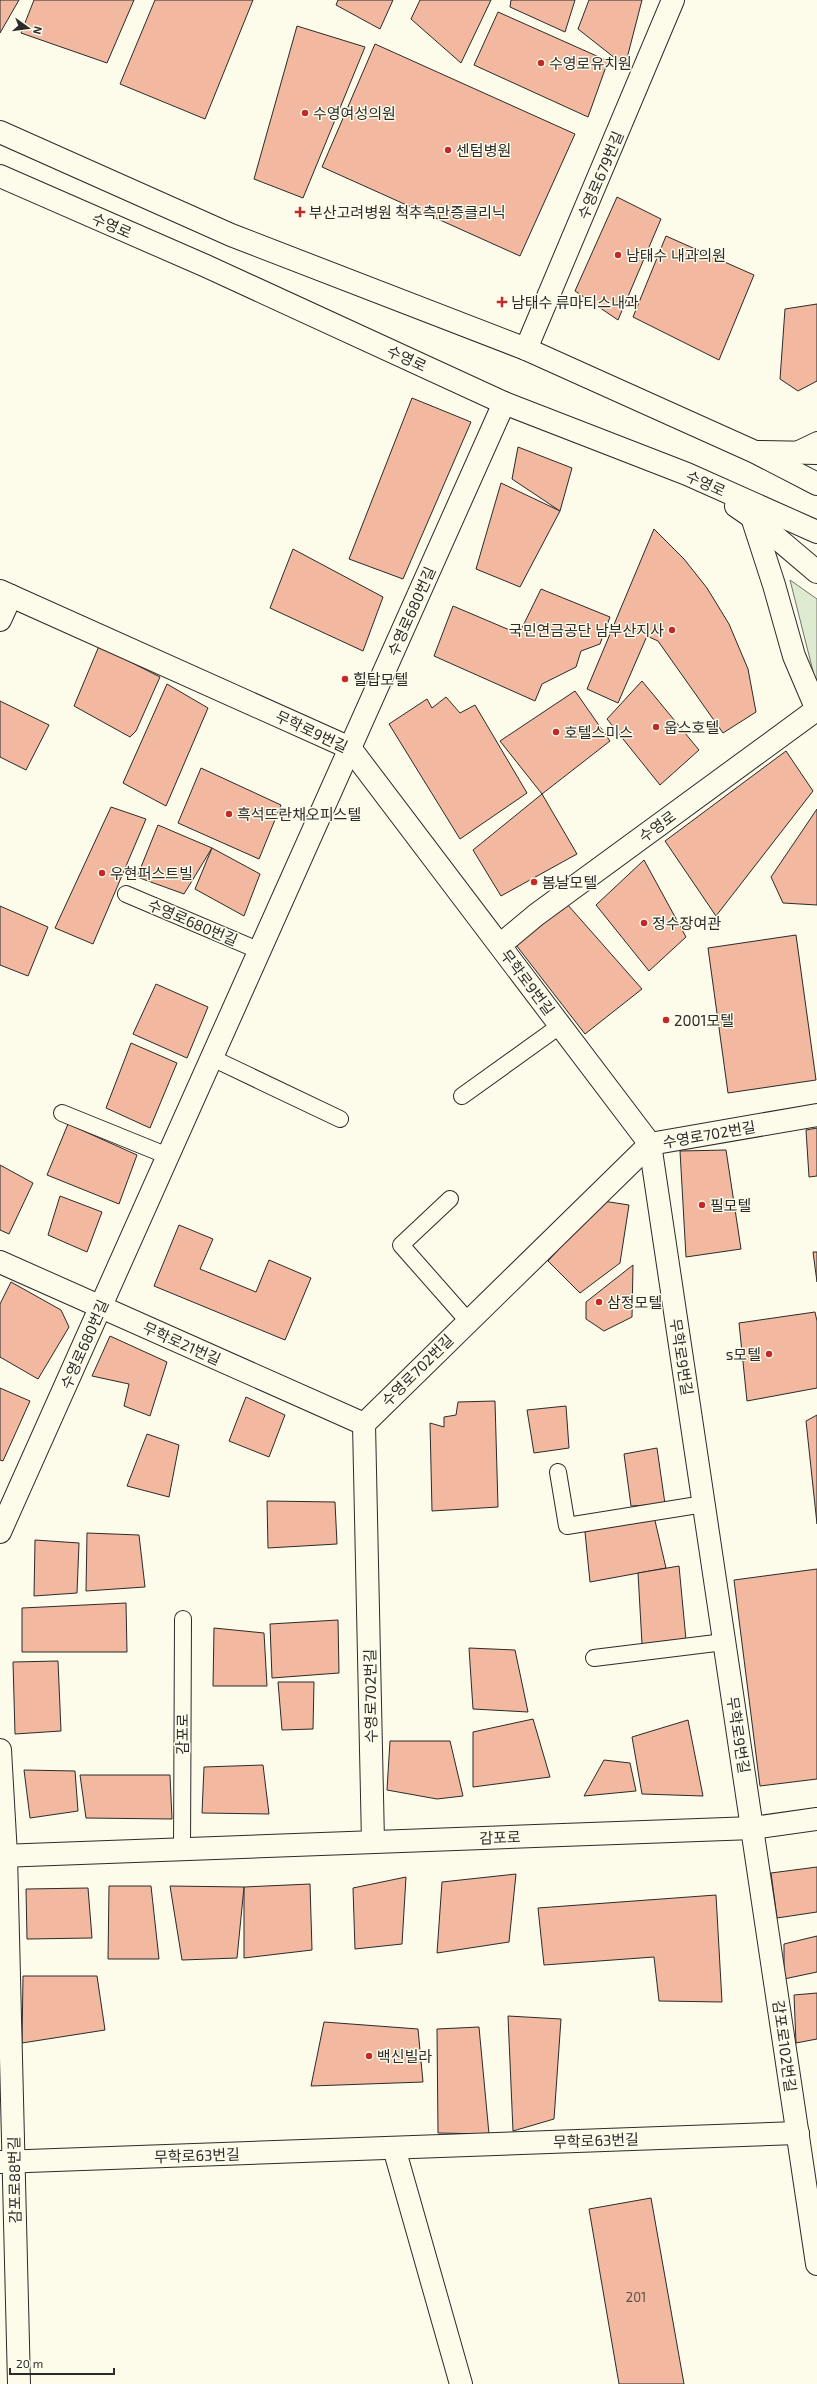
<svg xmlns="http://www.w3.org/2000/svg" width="817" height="2384" viewBox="0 0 817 2384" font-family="'Exo 2','Noto Sans KR',sans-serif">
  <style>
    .green { fill: #deebd1; stroke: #74746e }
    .building { fill: #f2b8a0; stroke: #2b2b2b }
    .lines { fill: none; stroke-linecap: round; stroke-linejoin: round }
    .lane-casing { stroke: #2b2b2b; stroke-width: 18 }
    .street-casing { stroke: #2b2b2b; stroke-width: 24 }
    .secondary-casing { stroke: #2b2b2b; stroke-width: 24 }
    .lane { stroke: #fdfbea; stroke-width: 16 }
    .street { stroke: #fdfbea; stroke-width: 22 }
    .secondary { stroke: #fdfbea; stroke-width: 22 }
    .poi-dot { fill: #c62828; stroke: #fdfbea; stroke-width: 1.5 }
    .labels { text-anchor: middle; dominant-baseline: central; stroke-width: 3; stroke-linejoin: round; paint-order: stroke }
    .number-label { font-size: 13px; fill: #5d4e48 }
    .poi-label { font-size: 15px; fill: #2b2b2b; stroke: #fdfbea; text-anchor: start }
    .street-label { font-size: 15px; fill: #2b2b2b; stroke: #fdfbea }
  </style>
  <rect width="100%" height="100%" fill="#fdfbea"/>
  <path class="green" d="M790,580L817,599V680L814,675Z"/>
  <g class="building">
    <path d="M0,0H19L0,33Z"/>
    <path d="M34,0H134L107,63L21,33Z"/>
    <path d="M155,0H253L205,119L120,84Z"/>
    <path d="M338,0H393L380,29L336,5Z"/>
    <path d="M420,0H491L461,63L411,19Z"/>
    <path d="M511,0H575L565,32L510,7Z"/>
    <path d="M589,0H642L625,66L578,29Z"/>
    <path d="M498,12L608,61L588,117L474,65Z"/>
    <path d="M297,26L365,47L303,198L254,179Z"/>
    <path d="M375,44L575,134L520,256L322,167Z"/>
    <path d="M617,197L661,219L618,320L575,291Z"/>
    <path d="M666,236L754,275L719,360L633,317Z"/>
    <path d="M817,304V381L798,391L780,379L785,309Z"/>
    <path d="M412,398L471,422L403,579L349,559Z"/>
    <path d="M518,447L572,468L560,511L512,479Z"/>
    <path d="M501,483L560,511L520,587L476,569Z"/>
    <path d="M654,529L684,559L707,588L729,624L748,669L756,712L723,733L658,641L647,636L618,703L587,689Z"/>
    <path d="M293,549L383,597L363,651L270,608Z"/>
    <path d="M541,589L610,617L600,644L581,651L576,667L542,684L535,701L434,656L453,606L519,634Z"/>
    <path d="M99,646L160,677L136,731L130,737L74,706Z"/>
    <path d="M642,681L699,750L660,785L607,719Z"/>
    <path d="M167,684L208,708L166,806L123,783Z"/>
    <path d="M575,691L610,741L542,794L500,741Z"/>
    <path d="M446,697L460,713L475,705L527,793L460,839L389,724L427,699L432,708Z"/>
    <path d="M0,701L49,725L26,770L0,757Z"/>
    <path d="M786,751L813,791L716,916L665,841Z"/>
    <path d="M201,768L281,805L259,859L178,823Z"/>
    <path d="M542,794L577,854L501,896L473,850Z"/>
    <path d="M111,807L146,819L93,944L55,928Z"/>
    <path d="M817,809V905L783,903L771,877Z"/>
    <path d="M158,825L212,848L184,894L137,877Z"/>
    <path d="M212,848L260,874L244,916L195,889Z"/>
    <path d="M644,860L686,937L649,971L596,905Z"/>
    <path d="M567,904L642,989L585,1034L516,945Z"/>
    <path d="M0,906L48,927L28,976L0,965Z"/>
    <path d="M796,935L816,1080L728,1093L708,948Z"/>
    <path d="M156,984L208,1007L187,1058L133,1034Z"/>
    <path d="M131,1043L177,1063L150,1128L106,1108Z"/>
    <path d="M68,1124L137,1155L119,1204L47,1175Z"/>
    <path d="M817,1128V1176L809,1177L806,1130Z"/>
    <path d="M726,1150L741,1249L686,1257L680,1151Z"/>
    <path d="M0,1165L33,1183L9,1234L0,1230Z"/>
    <path d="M60,1196L102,1212L87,1252L48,1235Z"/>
    <path d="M603,1201L629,1205L620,1263L580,1293L548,1261Z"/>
    <path d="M179,1225L213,1239L200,1269L256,1292L269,1260L311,1278L285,1340L154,1286Z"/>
    <path d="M813,1252H817V1282Z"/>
    <path d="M633,1265L632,1317L604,1331L586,1319V1302Z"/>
    <path d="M11,1282L61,1310L69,1327L38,1379L0,1357V1304Z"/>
    <path d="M815,1312L817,1321V1388L747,1401L739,1323Z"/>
    <path d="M110,1336L167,1362L150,1416L124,1406L129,1384L92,1376Z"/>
    <path d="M0,1388L30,1401L3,1461L0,1460Z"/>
    <path d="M246,1397L285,1415L269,1457L229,1441Z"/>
    <path d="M495,1401L498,1507L432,1511L430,1423L444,1427V1417L456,1415L458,1402Z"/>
    <path d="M566,1406L569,1448L534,1453L527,1410Z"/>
    <path d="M817,1415V1524L806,1421Z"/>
    <path d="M147,1434L179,1445L169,1497L127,1486Z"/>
    <path d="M657,1448L665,1504L631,1506L624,1454Z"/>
    <path d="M267,1501L335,1502L337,1544L268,1548Z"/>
    <path d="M653,1512L666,1568L590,1582L585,1532Z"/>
    <path d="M87,1533L139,1535L145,1587L86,1591Z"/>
    <path d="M35,1540L79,1543L77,1593L34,1596Z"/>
    <path d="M679,1566L686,1640L642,1644L638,1573Z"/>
    <path d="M817,1569V1779L760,1786L734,1580Z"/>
    <path d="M126,1603L127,1652H22V1608Z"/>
    <path d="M338,1620L339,1673L272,1678L270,1624Z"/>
    <path d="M214,1628L264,1633L267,1686H213Z"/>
    <path d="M469,1648L515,1650L528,1712L473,1709Z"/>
    <path d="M58,1661L61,1731L15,1734L13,1662Z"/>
    <path d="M278,1682H314L313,1729L282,1730Z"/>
    <path d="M533,1719L550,1777L473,1787V1732Z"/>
    <path d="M688,1720L703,1796L642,1794L632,1737Z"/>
    <path d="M390,1741H450L463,1796L437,1799L387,1790Z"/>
    <path d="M604,1760L630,1763L636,1791L584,1796Z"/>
    <path d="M263,1765L269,1814L202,1813L204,1767Z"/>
    <path d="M24,1770L75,1771L78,1811L30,1818Z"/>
    <path d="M80,1775H170L172,1819L86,1818Z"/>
    <path d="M817,1867V1912L777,1918L771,1873Z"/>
    <path d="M516,1874L509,1942L437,1953L442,1882Z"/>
    <path d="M406,1877L402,1944L355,1949L353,1888Z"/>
    <path d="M310,1884L312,1950L244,1958V1887Z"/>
    <path d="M109,1886H151L159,1959H108Z"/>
    <path d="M170,1886L244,1887L237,1958L182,1960Z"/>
    <path d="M88,1888L92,1938L27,1939L26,1889Z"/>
    <path d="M716,1895L722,2002L659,2001L654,1957L544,1965L538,1908Z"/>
    <path d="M817,1936V1972L784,1979V1944Z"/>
    <path d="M23,1976H97L105,2030L22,2043Z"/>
    <path d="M817,1993V2039L796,2043L794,1995Z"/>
    <path d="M508,2016L561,2019L554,2119L513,2131Z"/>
    <path d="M324,2022L418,2029L423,2082L311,2086Z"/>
    <path d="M479,2027L489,2134L438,2133L437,2029Z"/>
    <path d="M651,2198L684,2384H619L589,2209Z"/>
  </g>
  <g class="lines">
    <g class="lane-casing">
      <g id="lane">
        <path d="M794,451L817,440"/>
        <path d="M126,894L260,951"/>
        <path d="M212,1058L340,1119"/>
        <path d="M462,1096L561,1025"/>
        <path d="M62,1113L168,1156"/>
        <path d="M450,1199L401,1245L468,1321"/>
        <path d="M558,1472L567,1526L704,1504"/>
        <path d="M594,1658L724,1642"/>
        <path d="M182,1849L183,1619"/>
      </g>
    </g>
    <g class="street-casing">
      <g id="street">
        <path d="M526,349L673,0"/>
        <path d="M752,517L774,585L794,656L817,710"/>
        <path d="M0,591L350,748L650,1144L817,2264"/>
        <path d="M0,620L11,596"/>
        <path d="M500,945L536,915L816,710"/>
        <path d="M0,1262L364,1424"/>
        <path d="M0,1532L504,403"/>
        <path d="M0,1750L6,1855L19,2384"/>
        <path d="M373,1842L364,1424L650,1144L817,1115"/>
        <path d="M394,2148L461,2384"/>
        <path d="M0,2162L798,2133"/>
      </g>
    </g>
    <g class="secondary-casing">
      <g id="secondary">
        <path d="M0,132L231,235L526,349L755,452L817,484"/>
        <path d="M0,176L206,266L504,403L687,474L817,532"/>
        <path d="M758,452L817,453"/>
        <path d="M736,506L752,517L817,572"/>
        <path d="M0,1856L753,1828L817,1819"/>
      </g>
    </g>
    <use href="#lane" class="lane"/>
    <use href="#street" class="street"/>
    <use href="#secondary" class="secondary"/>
  </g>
  <g class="poi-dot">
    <circle cx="541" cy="63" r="4"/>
    <circle cx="305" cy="113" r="4"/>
    <circle cx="448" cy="150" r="4"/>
    <path d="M298 206h4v4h4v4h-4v4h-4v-4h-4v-4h4z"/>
    <circle cx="618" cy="255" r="4"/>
    <path d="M500 296h4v4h4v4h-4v4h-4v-4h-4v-4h4z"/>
    <circle cx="672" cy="630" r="4"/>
    <circle cx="345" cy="679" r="4"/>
    <circle cx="656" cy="727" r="4"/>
    <circle cx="556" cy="732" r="4"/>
    <circle cx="229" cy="814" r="4"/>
    <circle cx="102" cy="873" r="4"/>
    <circle cx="534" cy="882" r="4"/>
    <circle cx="644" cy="923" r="4"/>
    <circle cx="666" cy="1020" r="4"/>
    <circle cx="702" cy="1205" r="4"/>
    <circle cx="599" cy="1302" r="4"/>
    <circle cx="769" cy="1354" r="4"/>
    <circle cx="369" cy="2056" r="4"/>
  </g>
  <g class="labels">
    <g class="number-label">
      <text x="636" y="2297">201</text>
    </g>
    <g class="poi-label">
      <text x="549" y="63">수영로유치원</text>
      <text x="313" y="113">수영여성의원</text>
      <text x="456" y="150">센텀병원</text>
      <text x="309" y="212">부산고려병원 척추측만증클리닉</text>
      <text x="626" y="255">남태수 내과의원</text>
      <text x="511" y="302">남태수 류마티스내과</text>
      <text x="664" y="630" text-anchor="end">국민연금공단 남부산지사</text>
      <text x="353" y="679">힐탑모텔</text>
      <text x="664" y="727">웁스호텔</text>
      <text x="564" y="732">호텔스미스</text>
      <text x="237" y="814">흑석뜨란채오피스텔</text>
      <text x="110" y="873">우현퍼스트빌</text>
      <text x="542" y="882">봄날모텔</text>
      <text x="652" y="923">정수장여관</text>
      <text x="674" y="1020">2001모텔</text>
      <text x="710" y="1205">필모텔</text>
      <text x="607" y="1302">삼정모텔</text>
      <text x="761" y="1354" text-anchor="end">s모텔</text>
      <text x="377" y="2056">백신빌라</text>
    </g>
    <g class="street-label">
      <text transform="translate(600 175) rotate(-67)">수영로679번길</text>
      <text transform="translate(112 225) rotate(23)">수영로</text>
      <text transform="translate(407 358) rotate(25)">수영로</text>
      <text transform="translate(706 483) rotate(24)">수영로</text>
      <text transform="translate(411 611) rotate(-66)">수영로680번길</text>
      <text transform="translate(312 731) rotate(25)">무학로9번길</text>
      <text transform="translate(657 826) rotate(-36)">수영로</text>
      <text transform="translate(193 922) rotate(23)">수영로680번길</text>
      <text transform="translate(528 982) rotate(53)">무학로9번길</text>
      <text transform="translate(709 1134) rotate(-10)">수영로702번길</text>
      <text transform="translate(182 1343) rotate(24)">무학로21번길</text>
      <text transform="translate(84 1344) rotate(-66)">수영로680번길</text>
      <text transform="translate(682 1357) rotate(81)">무학로9번길</text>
      <text transform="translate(417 1370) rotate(-45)">수영로702번길</text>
      <text transform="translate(370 1696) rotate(-91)">수영로702번길</text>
      <text transform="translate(182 1734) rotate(-90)">감포로</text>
      <text transform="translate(739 1735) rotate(81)">무학로9번길</text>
      <text transform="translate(500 1837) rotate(-2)">감포로</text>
      <text transform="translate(785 2046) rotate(82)">감포로102번길</text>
      <text transform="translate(596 2140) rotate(-2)">무학로63번길</text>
      <text transform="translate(197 2155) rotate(-2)">무학로63번길</text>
      <text transform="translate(14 2180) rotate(-91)">감포로88번길</text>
    </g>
  </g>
  <g transform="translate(28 28) rotate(104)" stroke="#fdfbea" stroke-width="3" paint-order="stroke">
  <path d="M0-3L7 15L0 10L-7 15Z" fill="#2b2b2b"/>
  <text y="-6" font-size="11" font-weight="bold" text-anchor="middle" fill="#2b2b2b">N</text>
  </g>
  <path d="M10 2368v6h104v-6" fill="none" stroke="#2b2b2b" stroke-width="2"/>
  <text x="16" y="2368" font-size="12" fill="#2b2b2b" stroke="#fdfbea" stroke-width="3" paint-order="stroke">20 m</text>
</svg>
